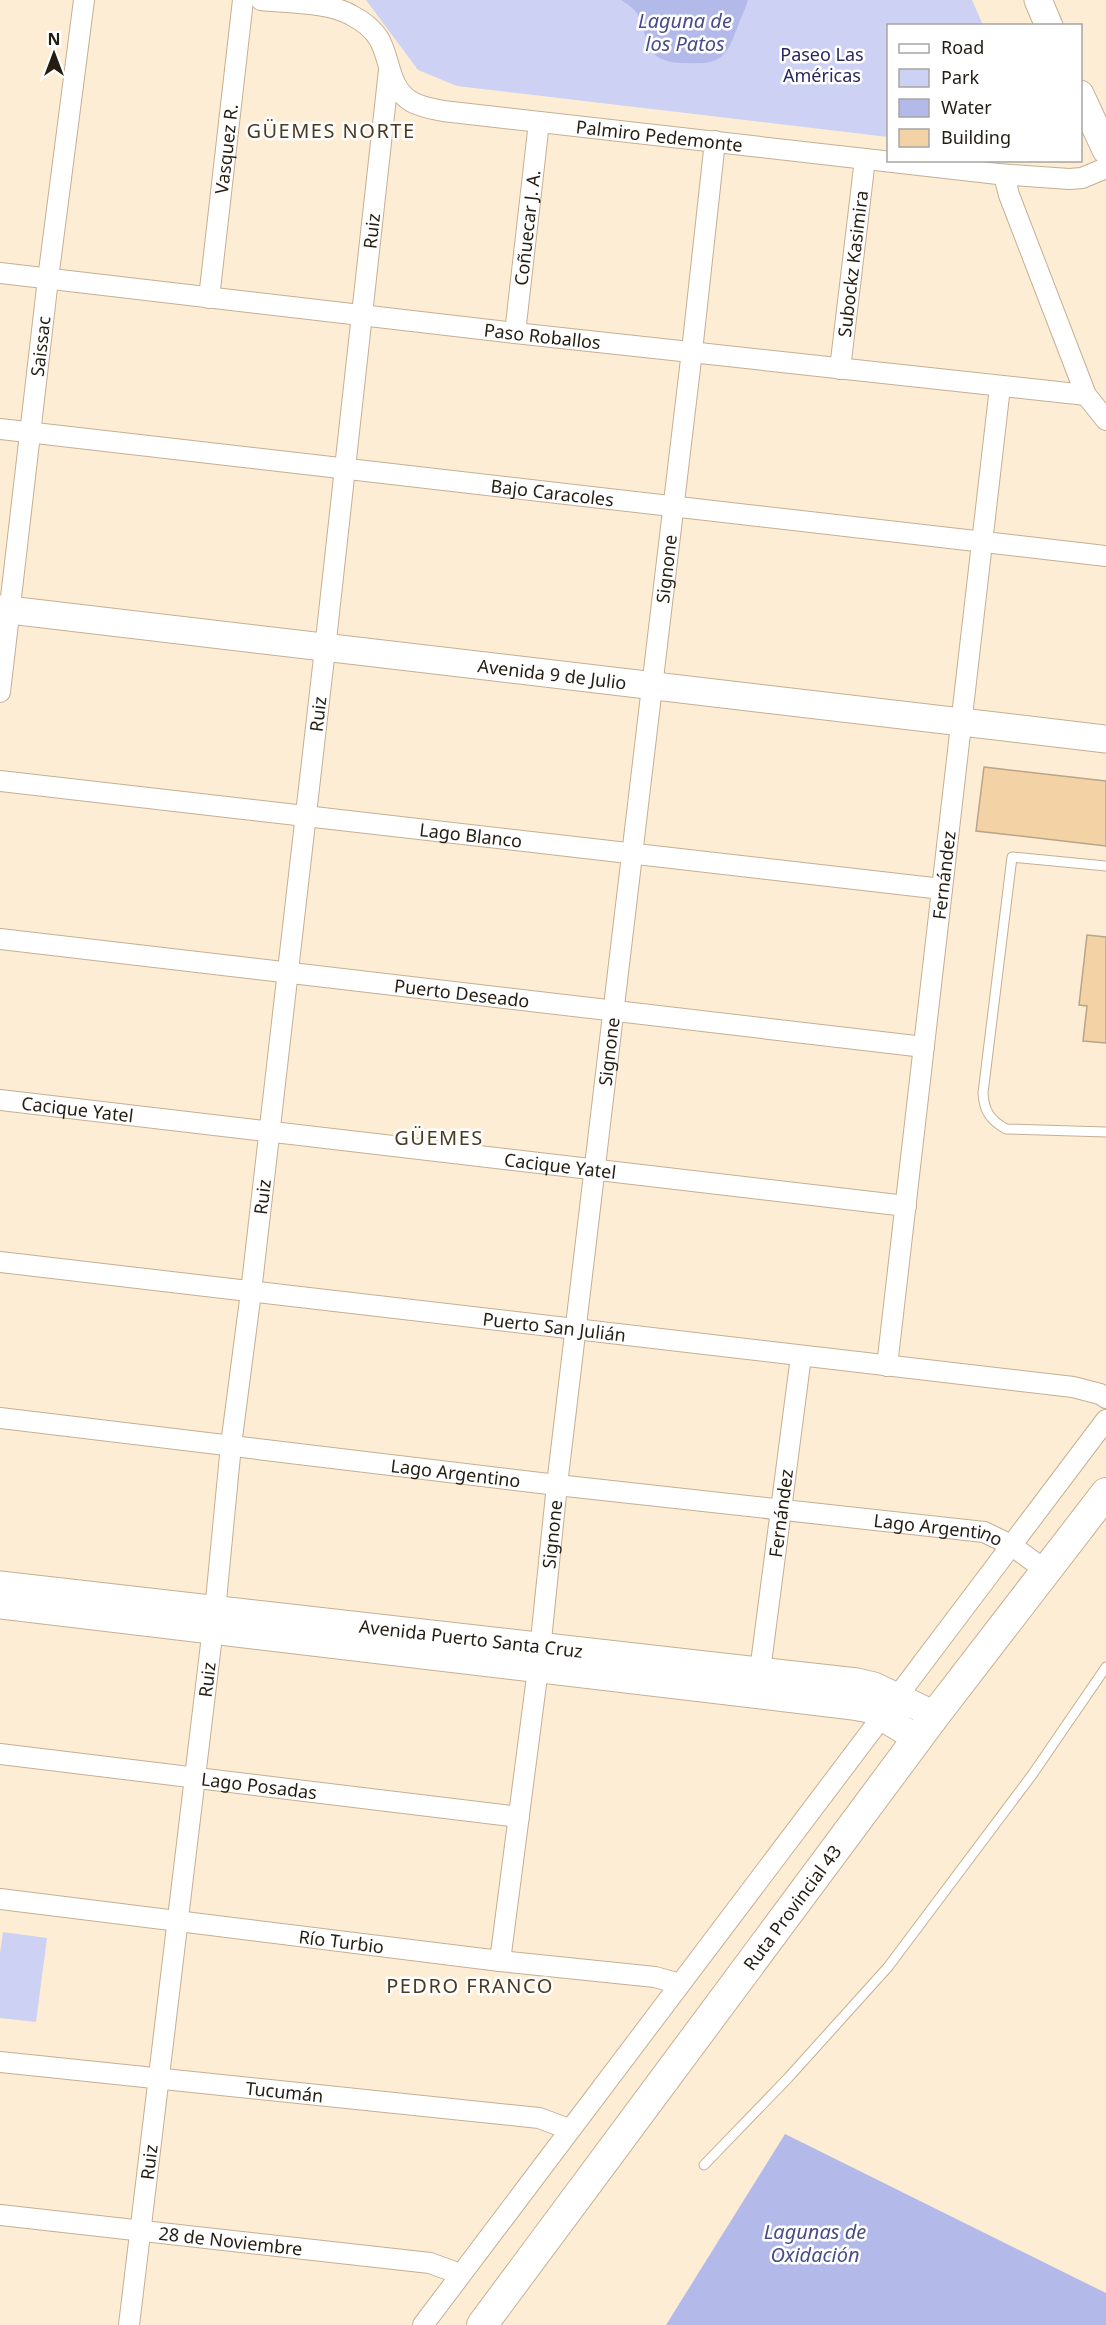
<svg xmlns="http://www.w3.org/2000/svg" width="1106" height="2325" viewBox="0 0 1106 2325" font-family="'Noto Sans',sans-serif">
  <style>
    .green { fill: #cdd2f4 }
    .water { fill: #b3baea }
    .building { fill: #f3d3a6; stroke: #b8a487; stroke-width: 1.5 }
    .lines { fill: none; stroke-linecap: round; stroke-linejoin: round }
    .lane-casing { stroke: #c4af93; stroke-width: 11 }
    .street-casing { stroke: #c4af93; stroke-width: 22 }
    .secondary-casing { stroke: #c4af93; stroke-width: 29 }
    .primary-casing { stroke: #c4af93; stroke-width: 32 }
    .lane { stroke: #fff; stroke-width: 9 }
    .street { stroke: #fff; stroke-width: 20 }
    .secondary { stroke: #fff; stroke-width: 27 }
    .primary { stroke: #fff; stroke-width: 30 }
    .labels { text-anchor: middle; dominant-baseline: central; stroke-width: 5; stroke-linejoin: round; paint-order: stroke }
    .park-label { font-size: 18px; fill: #282861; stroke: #fff }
    .street-label { font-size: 18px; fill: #241d12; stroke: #fff }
    .water-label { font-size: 20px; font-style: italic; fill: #484c88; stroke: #fff }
    .neighbourhood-label { font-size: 20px; letter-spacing: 1.5px; fill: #4b3a20; stroke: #fff }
  </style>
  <rect width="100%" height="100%" fill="#feedd5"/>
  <g class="green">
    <path d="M366,0H972L983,25L888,26V137L457,86L418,70Z"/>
    <path d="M3,1932L47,1938L36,2022L0,2018V1953Z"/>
  </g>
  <g class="water">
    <path d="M621,0H748C745,10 741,17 738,26C726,58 721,65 685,63C676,63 665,62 658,57C644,48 645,24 636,12C632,7 626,3 621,0Z"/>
    <path d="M785,2134L1106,2293V2325H666Z"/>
  </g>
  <g class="building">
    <path d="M984,767L1106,781V846L976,831Z"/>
    <path d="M1087,935L1106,937V1043L1083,1041L1087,1006L1079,1005Z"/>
  </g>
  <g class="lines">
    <g class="lane-casing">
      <g id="lane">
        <path d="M1106,866L1012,857L983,1093C984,1111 990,1120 1006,1129L1106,1132"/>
        <path d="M704,2165L788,2078L888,1967L1032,1775L1106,1667"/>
      </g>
    </g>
    <g class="street-casing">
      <g id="street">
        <path id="s1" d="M261,0C287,3 329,2 351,15C361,20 373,29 379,39C391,60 388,88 412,102C421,107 433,109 443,111L998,174L1069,179L1082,178L1106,168"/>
        <path d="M1004,175L1009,195L1086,395L1106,420"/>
        <path id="s2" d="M0,273L515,333L1086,395"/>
        <path id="s3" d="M209,298L243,0"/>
        <path id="s4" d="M515,333L539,122"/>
        <path id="s5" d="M840,369L865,159"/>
        <path id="s6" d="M0,429L1106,556"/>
        <path id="s7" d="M0,692L48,279L84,0"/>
        <path id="s8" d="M0,781L942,889"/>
        <path id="s9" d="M0,939L924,1047"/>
        <path id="s10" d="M0,1100L906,1206"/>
        <path id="s11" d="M0,1262L1073,1387L1100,1394L1106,1398"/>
        <path id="s12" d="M887,1366L1000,387"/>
        <path id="s13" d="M0,1418L557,1485L984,1532L1011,1545L1045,1570"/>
        <path id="s14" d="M760,1671L801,1356"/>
        <path id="s15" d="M0,1754L519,1817"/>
        <path id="s16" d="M0,1899L500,1961L655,1977L680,1984"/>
        <path id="s17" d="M500,1961L538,1669L557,1485L692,351L715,141"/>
        <path id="s18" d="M0,2062L539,2118L569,2129"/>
        <path id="s19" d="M0,2215L430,2263L460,2274"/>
        <path id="s20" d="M129,2325L215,1611L231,1445L251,1292L325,649L389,70"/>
        <path d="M423,2325L1106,1420"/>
      </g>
    </g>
    <g class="secondary-casing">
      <g id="secondary">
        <path d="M1038,0L1049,26"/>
        <path d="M1080,94L1106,150"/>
        <path id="s21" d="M0,609L1106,739"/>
        <path id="s22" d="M0,1585L857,1682L874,1686L935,1715"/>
        <path d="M0,1605L853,1706L869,1709L918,1739"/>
      </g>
    </g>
    <g class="primary-casing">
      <g id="primary">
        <path id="s23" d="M482,2325L935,1715L1106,1493"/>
      </g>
    </g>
    <use href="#lane" class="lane"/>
    <use href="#street" class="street"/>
    <use href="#secondary" class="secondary"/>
    <use href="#primary" class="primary"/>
  </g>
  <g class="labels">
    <g class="park-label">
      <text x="822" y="54">Paseo Las<tspan x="822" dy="21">Américas</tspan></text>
    </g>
    <g class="street-label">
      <text stroke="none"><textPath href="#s1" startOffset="452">Palmiro Pedemonte</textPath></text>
      <text stroke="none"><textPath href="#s3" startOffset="150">Vasquez R.</textPath></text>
      <text stroke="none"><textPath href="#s4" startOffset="106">Coñuecar J. A.</textPath></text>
      <text stroke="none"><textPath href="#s20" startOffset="2108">Ruiz</textPath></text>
      <text stroke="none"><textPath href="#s5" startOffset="106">Subockz Kasimira</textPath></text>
      <text stroke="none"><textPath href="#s2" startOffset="546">Paso Roballos</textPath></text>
      <text stroke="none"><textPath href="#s7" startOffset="348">Saissac</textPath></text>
      <text stroke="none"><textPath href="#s6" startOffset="556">Bajo Caracoles</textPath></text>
      <text stroke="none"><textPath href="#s17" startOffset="1402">Signone</textPath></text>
      <text stroke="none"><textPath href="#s21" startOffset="556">Avenida 9 de Julio</textPath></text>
      <text stroke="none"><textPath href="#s20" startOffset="1622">Ruiz</textPath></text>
      <text stroke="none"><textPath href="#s8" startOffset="474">Lago Blanco</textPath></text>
      <text stroke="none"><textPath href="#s12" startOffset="494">Fernández</textPath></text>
      <text stroke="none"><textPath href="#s9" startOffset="465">Puerto Deseado</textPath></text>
      <text stroke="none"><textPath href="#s17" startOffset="916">Signone</textPath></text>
      <text stroke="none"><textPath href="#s10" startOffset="78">Cacique Yatel</textPath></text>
      <text stroke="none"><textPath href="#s10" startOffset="564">Cacique Yatel</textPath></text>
      <text stroke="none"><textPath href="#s20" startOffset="1136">Ruiz</textPath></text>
      <text stroke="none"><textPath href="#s11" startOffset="558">Puerto San Julián</textPath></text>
      <text stroke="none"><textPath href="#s13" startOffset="459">Lago Argentino</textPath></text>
      <text stroke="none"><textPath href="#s14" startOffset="159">Fernández</textPath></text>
      <text stroke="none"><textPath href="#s13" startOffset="945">Lago Argentino</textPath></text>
      <text stroke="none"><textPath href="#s17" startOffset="430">Signone</textPath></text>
      <text stroke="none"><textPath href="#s22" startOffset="474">Avenida Puerto Santa Cruz</textPath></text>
      <text stroke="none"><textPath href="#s20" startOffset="650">Ruiz</textPath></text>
      <text stroke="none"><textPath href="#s15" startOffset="261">Lago Posadas</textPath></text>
      <text stroke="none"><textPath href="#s23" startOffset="520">Ruta Provincial 43</textPath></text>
      <text stroke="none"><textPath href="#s16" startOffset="344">Río Turbio</textPath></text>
      <text stroke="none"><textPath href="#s18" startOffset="286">Tucumán</textPath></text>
      <text stroke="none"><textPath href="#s20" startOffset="164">Ruiz</textPath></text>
      <text stroke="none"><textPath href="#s19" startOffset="232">28 de Noviembre</textPath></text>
    </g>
    <g class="water-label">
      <text x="685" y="20">Laguna de<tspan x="685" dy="23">los Patos</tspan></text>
      <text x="815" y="2231">Lagunas de<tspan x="815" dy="23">Oxidación</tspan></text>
    </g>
    <g class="neighbourhood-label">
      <text x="331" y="130">GÜEMES NORTE</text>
      <text x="439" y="1137">GÜEMES</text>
      <text x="470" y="1985">PEDRO FRANCO</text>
    </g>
  </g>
  <rect x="887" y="24" width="195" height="138" fill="#ffffff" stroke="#a7a5a0" stroke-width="1.5"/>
  <rect x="899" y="44" width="30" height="9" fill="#ffffff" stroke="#a7a5a0" stroke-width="1.5"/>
  <text x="941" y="54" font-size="18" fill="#241d12">Road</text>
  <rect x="899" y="69" width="30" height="18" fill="#cdd2f4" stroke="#a7a5a0" stroke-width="1.5"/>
  <text x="941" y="84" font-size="18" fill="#241d12">Park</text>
  <rect x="899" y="99" width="30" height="18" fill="#b3baea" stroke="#a7a5a0" stroke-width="1.5"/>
  <text x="941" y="114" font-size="18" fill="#241d12">Water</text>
  <rect x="899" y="129" width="30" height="18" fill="#f3d3a6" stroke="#a7a5a0" stroke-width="1.5"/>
  <text x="941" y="144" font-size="18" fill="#241d12">Building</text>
  <g transform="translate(54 54)" stroke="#ffffff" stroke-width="4.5" paint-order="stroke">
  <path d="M0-4.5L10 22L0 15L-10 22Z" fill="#241d12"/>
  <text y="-9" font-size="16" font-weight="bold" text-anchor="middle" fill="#241d12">N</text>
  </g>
</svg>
